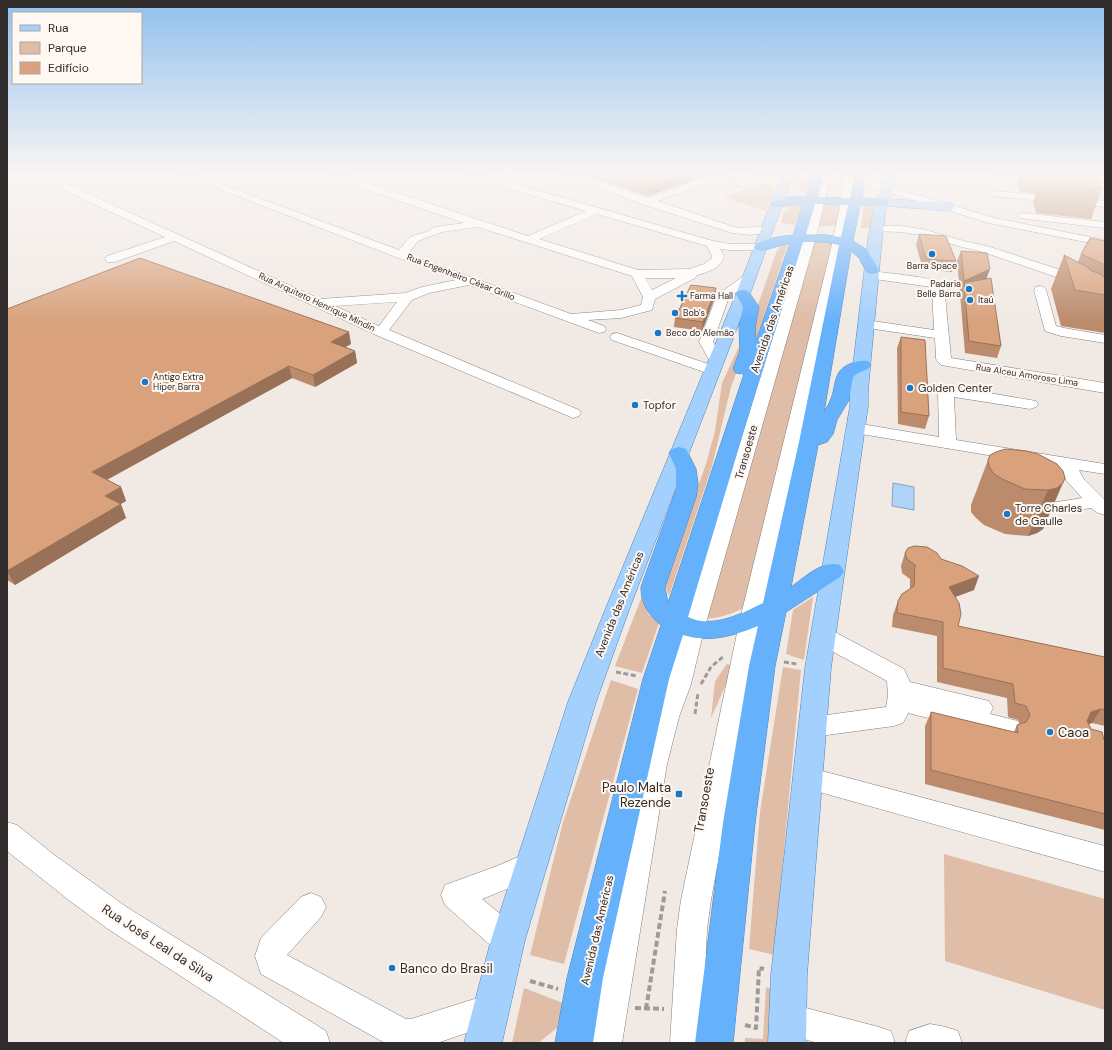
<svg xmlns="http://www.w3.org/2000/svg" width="1112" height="1050" viewBox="0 0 1112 1050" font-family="'DM Sans',sans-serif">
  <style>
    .green { fill: #dfbda7 }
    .water { fill: #afd3f9; stroke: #89a1bb }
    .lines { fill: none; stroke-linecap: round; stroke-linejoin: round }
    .minor-casing { stroke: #867e7a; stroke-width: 1 }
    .major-casing { stroke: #5282b3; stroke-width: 1 }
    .highway-casing { stroke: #5282b3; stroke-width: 1 }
    .path-far2 { stroke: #a09996; stroke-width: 1.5; stroke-dasharray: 2.5 1; stroke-linecap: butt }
    .path-far1 { stroke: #a09996; stroke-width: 3; stroke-dasharray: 5 2.5; stroke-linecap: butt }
    .path { stroke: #a09996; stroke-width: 4; stroke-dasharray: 6 3; stroke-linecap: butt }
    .minor { fill: #fff; fill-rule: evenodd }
    .major { fill: #a3d0fd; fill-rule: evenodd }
    .highway { fill: #65b1fc; fill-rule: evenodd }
    .wall { fill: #bb8b6c }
    .shaded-wall { fill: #987158 }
    .building { fill: #d9a27d; stroke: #987158 }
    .poi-dot { fill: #1a77c4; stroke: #fff7f1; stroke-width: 1.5 }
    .labels { text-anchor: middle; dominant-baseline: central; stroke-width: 4; stroke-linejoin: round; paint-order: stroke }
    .far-poi-label { font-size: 9px; fill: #302c2b; stroke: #fff7f1; text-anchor: start }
    .far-street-label { font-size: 9px; fill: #302c2b; stroke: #fff7f1 }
    .street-label { font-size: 11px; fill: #302c2b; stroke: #fff7f1 }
    .poi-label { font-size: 11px; fill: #302c2b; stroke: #fff7f1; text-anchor: start }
    .near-poi-label { font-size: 13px; fill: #302c2b; stroke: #fff7f1; text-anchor: start }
    .near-street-label { font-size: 13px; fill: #302c2b; stroke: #fff7f1 }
  </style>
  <rect width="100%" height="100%" fill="#f1e9e4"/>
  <g class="green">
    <path d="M796,175L811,177L806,193L799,192L800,187L794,181Z"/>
    <path d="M764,183L772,185L774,189L766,211L723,197Z"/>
    <path d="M797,201H804L795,225L781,223L783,213Z"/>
    <path d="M823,201L843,202L838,225L817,227Z"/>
    <path d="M864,204H874L870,228H861Z"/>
    <path d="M810,241L833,242L748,606C732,614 717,620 699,618Z"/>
    <path d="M788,244L754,345L753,319L776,253L781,246Z"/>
    <path d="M743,338L744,352L731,387L712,466L669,596L664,581L706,464L715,431L722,383Z"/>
    <path d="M642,596L648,614L659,623L642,673L615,666Z"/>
    <path d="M813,597L804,660L786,654L793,610Z"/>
    <path d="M727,664L734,666L711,718L715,681Z"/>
    <path d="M783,667L801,670L774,955L749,949L760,812Z"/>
    <path d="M611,680L638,689L564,964L530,955L563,822Z"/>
    <path d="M944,854L1105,899V1010L945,961Z"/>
    <path d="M766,987L776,991L775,1043H745V1038L763,1039Z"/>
    <path d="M524,988L563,1003L557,1028L538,1043H512Z"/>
  </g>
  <path class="water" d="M893,483L914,487V510L892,506Z"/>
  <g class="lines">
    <g class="minor-casing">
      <g id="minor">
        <path d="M182,175H197L399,250L410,237L426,232L435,227L464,223L332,178L331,175H343L528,236L586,211L469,177L467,175H484L713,241L730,244H761L765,245L767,247L765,249L761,250H730L720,249L724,256C722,268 708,272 697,275L695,278L655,299L652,310L621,318L588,320L604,326L606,329L604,332L599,333L469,285L429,293L412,300L389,330L579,410L581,413L579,416L573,418L376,335L174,241L115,262H107L105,259L107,256L165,237L59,188L58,186L59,184H67L320,299L405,293L422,287L456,280ZM597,214L707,246L712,256L711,259L704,264L689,269L638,270L539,239ZM478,227L632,276L643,297L641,305L621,310L571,314L408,254L418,241L442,232ZM645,278H676L652,290ZM397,302L379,326L335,306Z"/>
        <path d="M564,175H580L648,198L712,175H727L658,201L737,228C745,228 768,225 773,230L767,233L750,235L732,233L642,204Z"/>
        <path d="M753,175H769L788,182L790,184L785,187Z"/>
        <path d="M821,175H831L816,237L704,630L691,684L679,717L667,764L622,1043H590L641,764L655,717L667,684L682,630L804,237Z"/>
        <path d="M844,175H854L850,207L841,257L762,619L711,900L707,929L702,1043H670L677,929L681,900L740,619L829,257L840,207Z"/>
        <path d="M994,175C1006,175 1042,172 1049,180L1044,183L999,178Z"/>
        <path d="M860,178L995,218L1105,240V246L989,223L857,183L855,181Z"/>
        <path d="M1074,179L1105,182V188L1071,184L1069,182Z"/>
        <path d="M995,191L1105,201V207L991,196L990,194L991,192Z"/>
        <path d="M1023,213L1105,222V228L1019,218L1018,216L1019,214Z"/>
        <path d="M877,226H901L922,229L964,241L990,247L1076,275L1105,291V300L1068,281L983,252L958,246L921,235L901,232L873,231L871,229L873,227Z"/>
        <path d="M871,271C883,273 939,277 944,285L951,358L1105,383V393L941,365L936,359L935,338L861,327L859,324L861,321L866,320L934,330L932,287L867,278L865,275L867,272Z"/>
        <path d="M749,274L753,275L755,278L753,281L729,297L713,342L723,360L721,363L716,364L711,363L699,342L717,295L745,275Z"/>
        <path d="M1040,286L1044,287L1046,290L1056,326L1064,328L1105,335V343L1061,336L1045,331L1034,290L1036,287Z"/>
        <path d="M617,333L717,367L719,370L717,373L712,374L707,373L612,340L610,337L612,334Z"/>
        <path d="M954,387L1036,401L1038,404L1036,407L1030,409L954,397L956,440L1105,464V474L1079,470L1083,478L1105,500V515L1098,513L1091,508L1058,513L1051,511L1049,507L1051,503L1082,498L1066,480L1060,467L855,433L849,431L847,428L849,425L855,423L939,437L938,393L941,390Z"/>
        <path d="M823,628L831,630L904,669L910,682L989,701L993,708L990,714L1018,721L1021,728L1018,735L1009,738L908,713L903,723L894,726L812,737L803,734L800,727L803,720L812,717L886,707L888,696L887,681L815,642L812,636L815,630Z"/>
        <path d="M807,767L1105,846V872L798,786L794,778L798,770Z"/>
        <path d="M7,822L17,825L53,854L128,908L326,1031L330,1043H284L108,929L70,901L7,851Z"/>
        <path d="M532,851L542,855L546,864L542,873L514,886L482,899L519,929L523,940L519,951L508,955L497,951L445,905L441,895L445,885L497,866Z"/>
        <path d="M311,893L321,897L326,907L321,917L287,955L406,1019H411L490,994L501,999L506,1010L501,1021L437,1043H385L261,974L255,956L261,938L301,897Z"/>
        <path d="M787,1003L879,1027L891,1031L895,1043H817L776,1030L771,1019L776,1008Z"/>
        <path d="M930,1024L946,1027L958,1031L962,1043H905L909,1031Z"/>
      </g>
    </g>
    <g class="major-casing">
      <g id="major">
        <path d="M782,175H793L750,294L629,610L596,702L525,940L502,1043H464L491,940L568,702L605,610L736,294Z"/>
        <path d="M883,175H895L890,199L948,203L952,204L954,207L952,210L948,211L887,206L886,209L882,239L868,391V406L831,668L807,975L806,1043H768L771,975L805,668L850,406V391L868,239L874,209L880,195Z"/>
      </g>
    </g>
    <g class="highway-casing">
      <path id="highway" d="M813,175H824L818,197L850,198L855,175H866L862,198L887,199L889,202L887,205H860L853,241L867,250L879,270L877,273L872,274L867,273L859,258L851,251L850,257L824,412C826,408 829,404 830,401C837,386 832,371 850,364C857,361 861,360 868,361L871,365L868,369L858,373L853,377L849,400L837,420L833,434L827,442L818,445L791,587C805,577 822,560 840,565L844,571L840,577L786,612L775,666L755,823L733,1043H695L723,823L749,666L758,626C733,636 709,643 683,635L669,679L603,978L593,1043H555L567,978L643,679L661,625C648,615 641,603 641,587L676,490V469L669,453L672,449L679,447L686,449L696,469L698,484L696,497L665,587L668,603L744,374L736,373L733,369L740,351L739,327L743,307L736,294L738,291L743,290L748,291L759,307L755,327L756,341L790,243L761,251L756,250L754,247C759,239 783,236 793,235L803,204C794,204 780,208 773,207L771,204L773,201L793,196L806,197ZM815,204L848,205L841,237L825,235L806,234ZM803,242H825L839,245L799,442L763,603C741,614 713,629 688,617L751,407Z"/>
    </g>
    <path class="path-far2" d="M728,183L747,189"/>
    <g class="path-far1">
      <path d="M784,662L797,664"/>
      <path d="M616,672L637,676"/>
      <path d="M701,684L711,667L724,656"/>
      <path d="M695,714L698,693"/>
    </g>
    <g class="path">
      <path d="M530,981L558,989"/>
      <path d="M635,1008L664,1009"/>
      <path d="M646,1009L665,891"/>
      <path d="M745,1025L756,1028L759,968L764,969"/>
    </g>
    <use href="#minor" class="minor"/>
    <use href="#major" class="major"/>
    <use href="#highway" class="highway"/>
  </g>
  <g class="wall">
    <path d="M586,175H707L648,196Z"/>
    <path d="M1019,175H1089V176L1102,189L1091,219L1036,213L1033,202L1036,193L1020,192L1017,181Z"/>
    <path d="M1103,175H1105V180Z"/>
    <path d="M919,234L956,261L952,272L923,269L916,245Z"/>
    <path d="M1105,241V277L1103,276L1105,278V333L1061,326L1051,289L1064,255L1078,262L1081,254Z"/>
    <path d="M961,251L990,269L986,278L1001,346L997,358L965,353L960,294L961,292H960L957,261Z"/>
    <path d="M716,288L715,297L702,331L674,327L675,318Z"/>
    <path d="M7,309L351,344L345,347L355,351L357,363L315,387L292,378L107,480L121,487L126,501L120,504L126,518L15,585L7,580Z"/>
    <path d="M901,337L929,416L925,429L898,424L897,348Z"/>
    <path d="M988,460L1057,464L1043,529L1037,533L1028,536L1005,534L984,525L976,518L971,512V505Z"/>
    <path d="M905,553L941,559L974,590L955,597L958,626L1105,657V726L1092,723L1089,724L1091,729L1105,741V830L925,784V726L931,712L1014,732L1017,725L1020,724L1018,720L1008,717L1007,698L937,682V636L892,627L893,615L898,601L910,589V579L902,573L901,566Z"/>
  </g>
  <g class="shaded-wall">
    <path d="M682,175H707L648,196L649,187Z"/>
    <path d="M990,269L986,280L964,283L961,292H960L964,281Z"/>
    <path d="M716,288L715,297L702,331L703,322Z"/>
    <path d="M349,332L351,344L333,354L331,342Z"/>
    <path d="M355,351L357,363L315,387L313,375Z"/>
    <path d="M289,366L292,378L97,485L92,472Z"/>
    <path d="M1063,483L1043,529L1037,533L1028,536L1048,490Z"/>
    <path d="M121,487L126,501L111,510L105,496Z"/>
    <path d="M121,504L126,518L15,585L7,571Z"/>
    <path d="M979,576L974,590L944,601L949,587Z"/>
    <path d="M1101,709L1092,723L1083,726L1091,712Z"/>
  </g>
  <g class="building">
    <path d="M613,175H682L649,187Z"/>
    <path d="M1044,175H1079L1096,177L1102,189L1047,183Z"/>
    <path d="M919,234L946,236L956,261L926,259Z"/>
    <path d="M1090,238L1105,241V265L1081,254Z"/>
    <path d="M961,251L987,253L990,269L964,281Z"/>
    <path d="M1064,255L1089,268L1090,270L1100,274L1105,278V295L1075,290Z"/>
    <path d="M140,258L349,332L331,342L355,351L313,375L289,366L92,472L121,487L105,496L121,504L7,571V309Z"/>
    <path d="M991,278L1001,346L969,341L964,283Z"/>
    <path d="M691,285L716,288L703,322L675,318Z"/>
    <path d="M901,337L925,340L929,416L901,412Z"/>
    <path d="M1005,449L1026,451L1038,454L1057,464L1063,471L1065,478L1063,483L1057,488L1048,490L1025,489L1002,479L993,473L989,466L988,460L990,455L996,452Z"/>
    <path d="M915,546L927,547L937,553L941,559L962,566L979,576L949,587L959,603L961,614L958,626L1105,657V710L1101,709L1091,712L1087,721L1091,729L1102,732L1104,740L1105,741V814L931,770V712L1018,733L1017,725L1026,722L1030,715L1026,706L1015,703L1013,684L943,668V622L897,613L898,601L902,594L914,586L915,565L907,559L905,553L908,548Z"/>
  </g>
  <linearGradient id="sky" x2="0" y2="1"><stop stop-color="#91c0ef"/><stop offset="0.54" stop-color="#f9f5f3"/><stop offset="1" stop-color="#f9f5f3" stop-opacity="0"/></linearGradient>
  <rect width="1112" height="322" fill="url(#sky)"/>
  <g class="poi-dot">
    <circle cx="932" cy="254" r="4"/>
    <circle cx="969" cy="289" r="4"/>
    <path d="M680 290h4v4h4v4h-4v4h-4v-4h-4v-4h4z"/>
    <circle cx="970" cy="300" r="4"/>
    <circle cx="675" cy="313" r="4"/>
    <circle cx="658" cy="333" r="4"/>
    <circle cx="145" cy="382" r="4"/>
    <circle cx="910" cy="388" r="4"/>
    <circle cx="635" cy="405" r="4"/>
    <circle cx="1007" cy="514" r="4"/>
    <circle cx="1050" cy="732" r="4"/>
    <rect x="675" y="790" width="8" height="8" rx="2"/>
    <circle cx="392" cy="968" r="4"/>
  </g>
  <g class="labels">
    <g class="far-poi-label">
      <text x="932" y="266" text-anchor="middle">Barra Space</text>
      <text x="961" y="284" text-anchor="end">Padaria<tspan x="961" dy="10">Belle Barra</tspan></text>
      <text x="690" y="296">Farma Hall</text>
      <text x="978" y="300">Itaú</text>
      <text x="683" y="313">Bob's</text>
      <text x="666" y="333">Beco do Alemão</text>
      <text x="153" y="377">Antigo Extra<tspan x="153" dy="10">Hiper Barra</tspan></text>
    </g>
    <g class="far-street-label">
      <text transform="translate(461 277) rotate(21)">Rua Engenheiro César Grillo</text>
      <text transform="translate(317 302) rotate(25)">Rua Arquiteto Henrique Mindin</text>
      <text transform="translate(1027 375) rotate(9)">Rua Alceu Amoroso Lima</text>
    </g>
    <g class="street-label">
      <text transform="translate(772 319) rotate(-71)">Avenida das Américas</text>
      <text transform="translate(746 452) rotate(-74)">Transoeste</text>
      <text transform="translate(619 604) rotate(-68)">Avenida das Américas</text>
      <text transform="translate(597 930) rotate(-77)">Avenida das Américas</text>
    </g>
    <g class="poi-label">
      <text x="918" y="388">Golden Center</text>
      <text x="643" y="405">Topfor</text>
      <text x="1015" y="508">Torre Charles<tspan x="1015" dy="13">de Gaulle</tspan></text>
    </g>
    <g class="near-poi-label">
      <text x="1058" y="732">Caoa</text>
      <text x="671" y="787" text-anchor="end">Paulo Malta<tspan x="671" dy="15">Rezende</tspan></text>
      <text x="400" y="968">Banco do Brasil</text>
    </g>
    <g class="near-street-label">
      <text transform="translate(704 800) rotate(-80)">Transoeste</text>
      <text transform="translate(158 943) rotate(33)">Rua José Leal da Silva</text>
    </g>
  </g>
  <rect width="1112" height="1050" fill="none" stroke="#302c2b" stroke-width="16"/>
  <rect x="12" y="12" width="130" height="72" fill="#fff7f1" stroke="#aca6a2"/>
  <rect x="20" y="25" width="20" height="6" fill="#a3d0fd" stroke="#aca6a2"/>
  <text x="48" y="32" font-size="12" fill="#302c2b">Rua</text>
  <rect x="20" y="42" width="20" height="12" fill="#dfbda7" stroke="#aca6a2"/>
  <text x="48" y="52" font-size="12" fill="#302c2b">Parque</text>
  <rect x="20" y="62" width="20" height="12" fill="#d9a27d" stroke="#aca6a2"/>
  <text x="48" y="72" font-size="12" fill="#302c2b">Edifício</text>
</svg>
